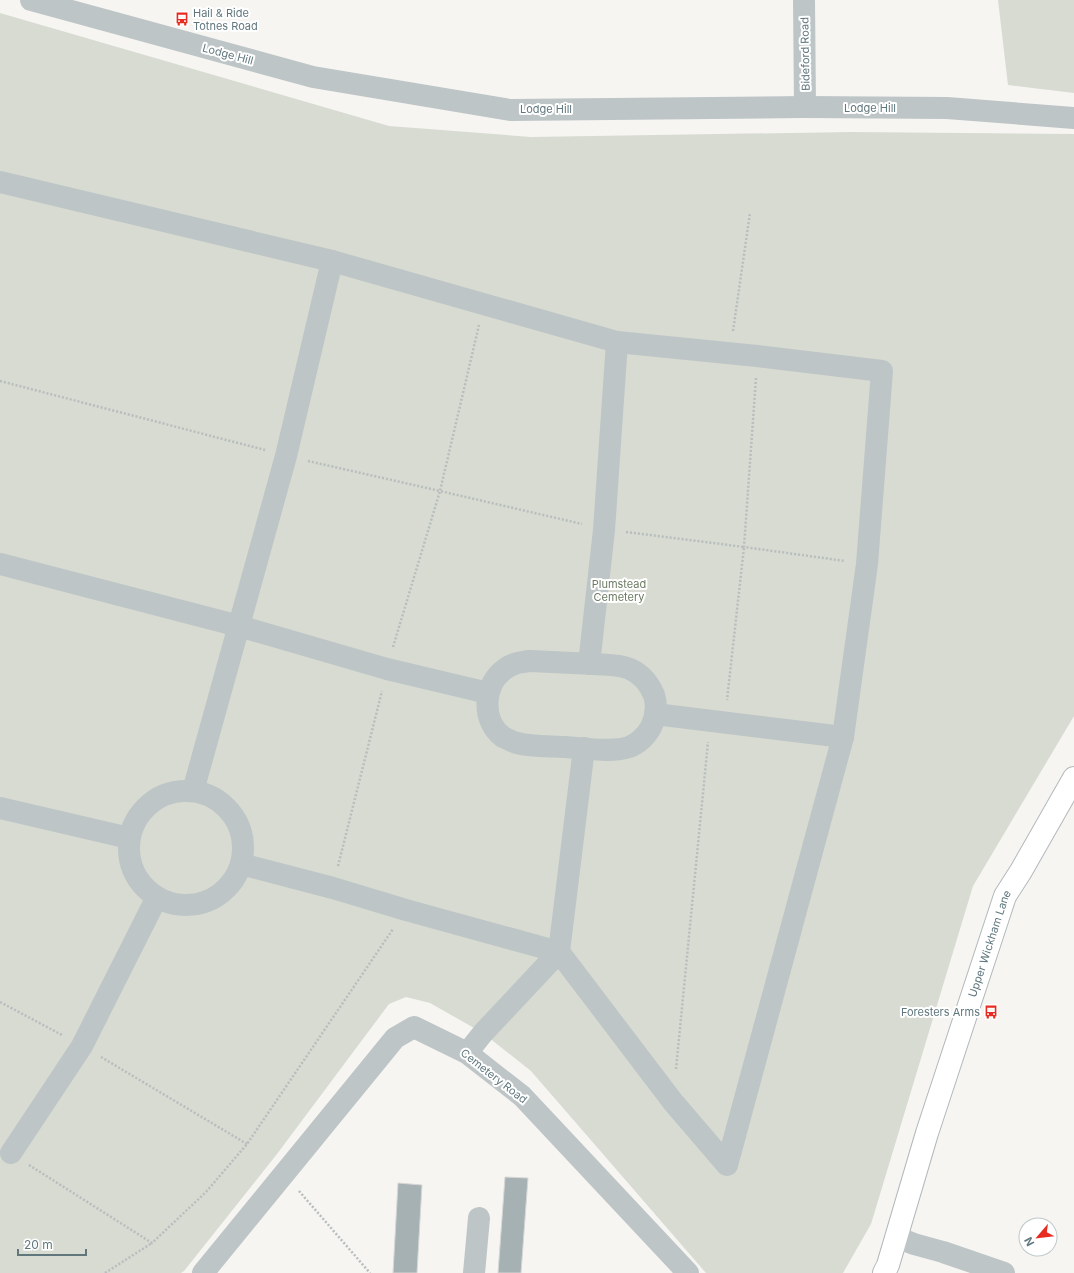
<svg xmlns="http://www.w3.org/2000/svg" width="1074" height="1273" viewBox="0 0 1074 1273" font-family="Inter,sans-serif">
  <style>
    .green { fill: #d7dbd1 }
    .building { fill: #a6b1b4; stroke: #d7d7d5 }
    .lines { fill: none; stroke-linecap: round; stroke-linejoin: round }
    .major-casing { stroke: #b2b8bb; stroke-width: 24 }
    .path { stroke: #b8bdbe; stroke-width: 2.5; stroke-dasharray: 2 2; stroke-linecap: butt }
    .minor { stroke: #bec5c7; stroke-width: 22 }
    .major { stroke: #fff; stroke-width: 22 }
    .labels { text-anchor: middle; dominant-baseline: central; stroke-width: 4; stroke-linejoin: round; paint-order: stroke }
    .poi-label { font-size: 11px; fill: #60777e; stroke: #fff; text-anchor: start }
    .street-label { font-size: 11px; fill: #60777e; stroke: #fff }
    .park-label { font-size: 11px; fill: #6c7b63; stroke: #fff }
  </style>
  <rect width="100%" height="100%" fill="#f6f5f2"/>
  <g class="green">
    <path d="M998,0H1074V93L1008,85Z"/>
    <path d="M0,13L389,126L531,137L851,132L1074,134V716L973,886L871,1224L843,1273H706L531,1071L483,1033L430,1003L406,997L389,1004L277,1154L184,1271L181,1273H0Z"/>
  </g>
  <g class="building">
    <path d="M505,1177L528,1178L521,1273H498Z"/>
    <path d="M398,1183L422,1185L417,1273H393Z"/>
  </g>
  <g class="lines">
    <g class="major-casing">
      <g id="major">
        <path id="s1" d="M884,1273L888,1265L927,1133L1005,896L1021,871L1074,778"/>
      </g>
    </g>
    <g class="path">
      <path d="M733,331L750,213"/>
      <path d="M756,378L744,547L845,561"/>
      <path d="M0,381L265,450"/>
      <path d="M308,461L440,491L479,325"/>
      <path d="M626,532L744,547L727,700"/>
      <path d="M393,647L440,491L582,524"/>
      <path d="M338,866L382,691"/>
      <path d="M0,1002L62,1035"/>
      <path d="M101,1057L247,1144"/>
      <path d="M676,1069L708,742"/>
      <path d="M29,1165L152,1243L206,1192L247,1144L393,929"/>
      <path d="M299,1191L370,1273"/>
      <path d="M105,1273L152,1243"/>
    </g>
    <g class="minor">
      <path d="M31,0L313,77L510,110L805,107L947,108L1074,118"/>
      <path d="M804,0L805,107"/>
      <path d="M0,182L332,261L617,342L757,356L882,371L867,564L843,737L727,1165L673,1102L559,952L406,910L333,888L241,864"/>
      <path d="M0,564L239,626L387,669L488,693"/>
      <path d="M530,661C552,662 573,663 594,664C605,665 619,664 630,669C641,674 649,683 654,695C657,705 656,717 651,727C647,735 638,744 629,747C613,753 583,748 565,747C550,746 532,747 517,743C513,742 507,739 503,737C481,721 483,684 505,669C513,663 521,662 530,661Z"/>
      <path d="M589,664L604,530L617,342"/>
      <path d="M655,714L843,737"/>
      <path d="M193,791L286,456L332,261"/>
      <circle cx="186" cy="848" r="57"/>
      <path d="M0,808L129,838"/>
      <path d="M467,1053L483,1033L559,952L584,748"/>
      <path d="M11,1153L82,1046L157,897"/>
      <path d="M896,1237L914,1244L943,1252L1004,1273"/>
      <path d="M203,1273L395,1038L414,1027L467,1053L522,1096L688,1273"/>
      <path d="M474,1273L479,1218"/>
    </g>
    <use href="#major" class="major"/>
  </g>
  <defs>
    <g id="bus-bare" transform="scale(1.08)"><path d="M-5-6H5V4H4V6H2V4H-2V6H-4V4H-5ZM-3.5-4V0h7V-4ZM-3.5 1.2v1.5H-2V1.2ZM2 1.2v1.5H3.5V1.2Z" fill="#e72d21" stroke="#fff" stroke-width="2.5" paint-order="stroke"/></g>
  </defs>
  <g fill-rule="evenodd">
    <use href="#bus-bare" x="182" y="19"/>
    <use href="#bus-bare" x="991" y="1012"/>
  </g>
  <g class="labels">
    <g class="poi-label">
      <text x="193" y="13">Hail &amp; Ride<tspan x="193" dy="13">Totnes Road</tspan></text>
      <text x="980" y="1012" text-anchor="end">Foresters Arms</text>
    </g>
    <g class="street-label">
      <text transform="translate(228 54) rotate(15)">Lodge Hill</text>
      <text transform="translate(805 54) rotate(-91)">Bideford Road</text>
      <text x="870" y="108">Lodge Hill</text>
      <text x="546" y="109">Lodge Hill</text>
      <text stroke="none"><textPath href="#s1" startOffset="346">Upper Wickham Lane</textPath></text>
      <text transform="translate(494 1076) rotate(38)">Cemetery Road</text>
    </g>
    <g class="park-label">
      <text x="619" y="584">Plumstead<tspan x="619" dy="13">Cemetery</tspan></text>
    </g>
  </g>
  <g transform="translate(1038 1237) rotate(242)"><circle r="19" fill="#ffffff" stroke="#bfc9cb"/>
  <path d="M0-3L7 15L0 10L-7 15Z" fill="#e72d21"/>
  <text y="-6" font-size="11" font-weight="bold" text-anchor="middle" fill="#60777e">N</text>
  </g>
  <path d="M18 1249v6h68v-6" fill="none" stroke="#60777e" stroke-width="2"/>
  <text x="24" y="1249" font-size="12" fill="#60777e" stroke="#ffffff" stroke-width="3" paint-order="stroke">20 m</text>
</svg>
